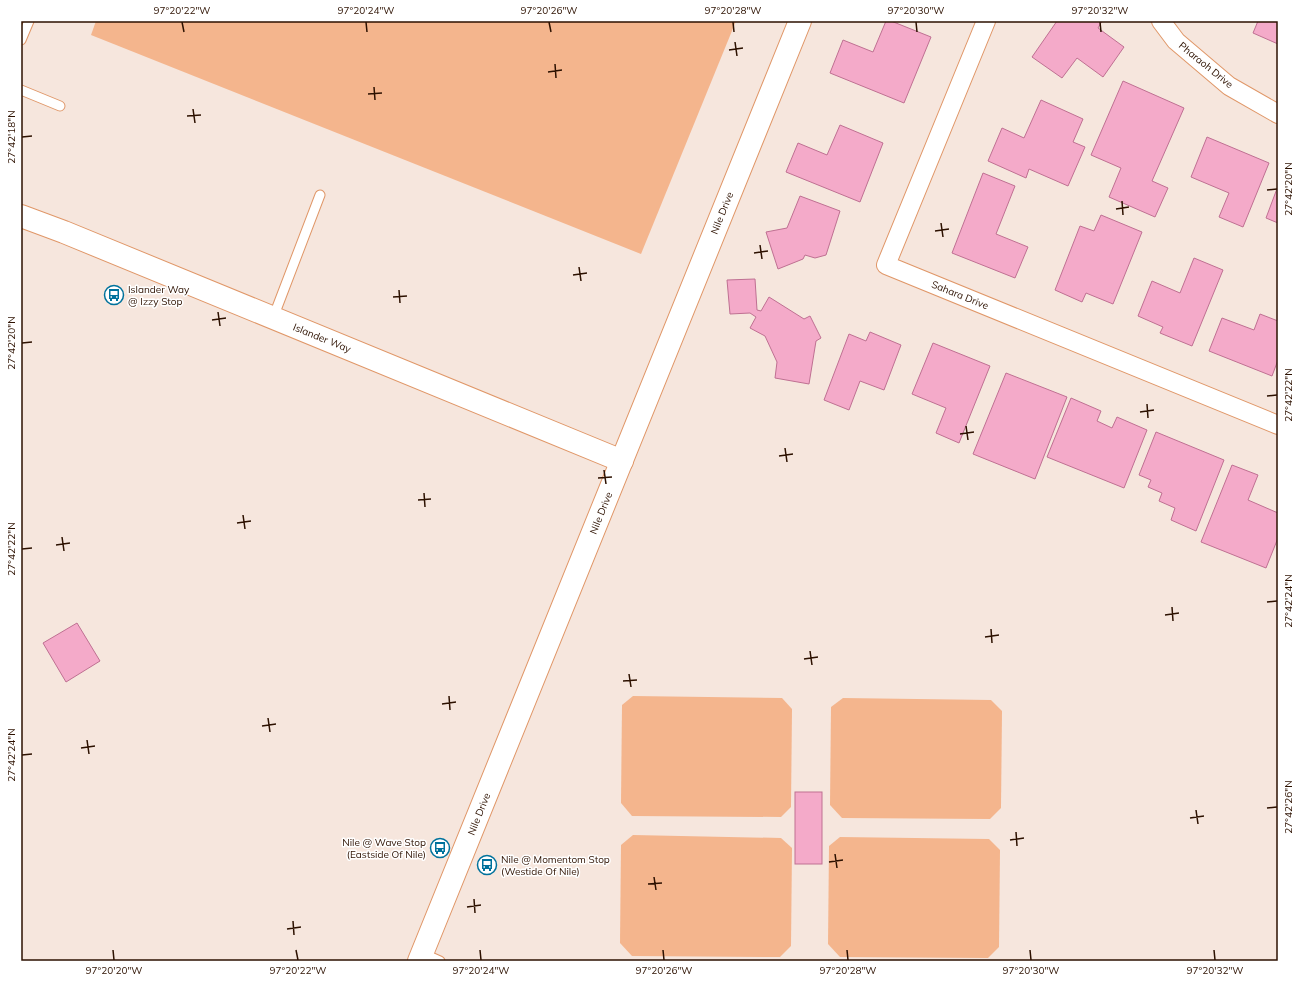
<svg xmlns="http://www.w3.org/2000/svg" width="1299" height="982" viewBox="0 0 1299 982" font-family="Mulish,sans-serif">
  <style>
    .green { fill: #f4b58d }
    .building { fill: #f4aac9; stroke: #bf7092 }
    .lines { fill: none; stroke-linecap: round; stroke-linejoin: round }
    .lane-casing { stroke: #e09768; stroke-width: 11 }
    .street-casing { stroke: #e09768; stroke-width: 20 }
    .secondary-casing { stroke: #e09768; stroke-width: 24 }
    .lane { stroke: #fff; stroke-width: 9 }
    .street { stroke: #fff; stroke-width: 18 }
    .secondary { stroke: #fff; stroke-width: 22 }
    .ticks { fill: none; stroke: #2d1100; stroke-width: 1.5 }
    .labels { text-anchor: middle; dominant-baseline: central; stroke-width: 3; stroke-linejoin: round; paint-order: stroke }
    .street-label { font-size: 10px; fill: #2d1100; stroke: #fff }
    .poi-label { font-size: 10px; fill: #2d1100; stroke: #fff; text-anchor: start }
    .neatline { fill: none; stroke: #2d1100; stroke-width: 1.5 }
    .ticks-label { font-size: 10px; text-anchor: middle; fill: #2d1100 }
  </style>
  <rect width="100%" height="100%" fill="#f6e6dd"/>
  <g class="green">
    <path d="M96,21H736L641,254L91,35Z"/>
    <path d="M633,696L782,698L792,709L791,807L781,817L632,816L621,803L622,705Z"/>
    <path d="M843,698L991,700L1002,711L1001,808L990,819L842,818L830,805L831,707Z"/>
    <path d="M633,835L781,838L792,848L791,946L780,957L632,956L620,943L621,845Z"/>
    <path d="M840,837L989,839L1000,850L999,947L988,958L840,957L828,944L829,846Z"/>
  </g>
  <g class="building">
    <path d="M886,21H891L931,37L904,103L830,73L843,40L873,52Z"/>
    <path d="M1057,21H1102L1098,28L1124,47L1103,77L1077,58L1062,78L1032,57Z"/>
    <path d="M1258,21H1278V44L1253,33Z"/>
    <path d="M1123,81L1184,108L1152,181L1168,188L1155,217L1109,197L1121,168L1091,155Z"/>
    <path d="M1041,100L1083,119L1073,142L1085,147L1068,186L1029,169L1026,178L988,161L1002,128L1024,138Z"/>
    <path d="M840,125L883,143L860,202L786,172L798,143L827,155Z"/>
    <path d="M1207,137L1269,163L1243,227L1219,217L1229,193L1191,177Z"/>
    <path d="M983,173L1015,186L996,234L1028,247L1015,278L952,253Z"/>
    <path d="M1278,186V223L1266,218Z"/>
    <path d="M800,196L840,211L826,255L815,258L805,255L803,259L778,269L766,232L787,228Z"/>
    <path d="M1101,215L1142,232L1113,304L1086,293L1082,302L1055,290L1080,226L1094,231Z"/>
    <path d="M1194,258L1223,270L1192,346L1160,333L1163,327L1138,316L1152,281L1180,293Z"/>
    <path d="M755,279L757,310L761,311L769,297L804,319L810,316L821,338L816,341L809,384L775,378L777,362L765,336L750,328L756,317L750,313L730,314L727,280Z"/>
    <path d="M1260,314L1278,321V360L1272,376L1209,351L1222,318L1254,330Z"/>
    <path d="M870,332L901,345L884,390L860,381L849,410L824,400L849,334L866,341Z"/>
    <path d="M933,343L990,366L959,443L936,433L946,408L912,394Z"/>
    <path d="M1006,373L1067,397L1035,479L973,454Z"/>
    <path d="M1071,398L1101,411L1097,421L1112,428L1117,417L1147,430L1124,488L1047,457Z"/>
    <path d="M1156,432L1224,460L1196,531L1171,520L1175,508L1159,501L1162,493L1148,487L1151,480L1139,475Z"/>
    <path d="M1232,465L1258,475L1248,500L1278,513V538L1266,568L1201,542Z"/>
    <path d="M77,623L100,661L66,682L43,643Z"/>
    <rect x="795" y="792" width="27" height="72"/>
  </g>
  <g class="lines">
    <g class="lane-casing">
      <g id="lane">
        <path d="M21,40L29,21"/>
        <path d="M21,90L60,106"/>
        <path d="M273,318L320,195"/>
        <path d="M422,953L440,961"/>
      </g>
    </g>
    <g class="street-casing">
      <g id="street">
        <path d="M986,21L886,265L1278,425"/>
        <path d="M1161,21L1176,41L1229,86L1278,114"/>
      </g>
    </g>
    <g class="secondary-casing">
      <g id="secondary">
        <path d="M21,216L64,232L622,461"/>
        <path d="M419,961L800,21"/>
      </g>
    </g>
    <use href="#lane" class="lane"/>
    <use href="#street" class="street"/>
    <use href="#secondary" class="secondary"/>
  </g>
  <path class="ticks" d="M182,22L184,32M366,22L367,32M549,22L551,32M733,22L734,32M916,22L917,32M1100,22L1101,32M735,42L737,56M729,50L743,48M555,64L556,78M548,72L562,70M374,87L375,100M368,94L382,93M193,109L195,123M187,116L201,115M22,137L32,136M1267,190L1277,189M1122,201L1123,215M1116,209L1129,207M941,223L943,237M935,231L949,229M760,245L762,259M754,253L768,251M579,267L581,281M573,275L587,273M399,290L400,303M393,297L407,296M218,312L220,326M212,320L226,318M22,343L32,342M1267,396L1277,395M1147,404L1148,418M1140,412L1154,410M966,426L968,440M960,434L974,432M785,448L787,462M779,456L793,454M604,470L606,484M598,478L612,477M424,493L425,507M418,500L431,499M243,515L245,529M237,523L251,521M62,537L64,551M56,545L70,543M22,549L32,548M1267,602L1277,601M1172,607L1173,621M1165,615L1179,613M991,629L992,643M985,637L999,635M810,651L812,665M804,659L818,657M629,674L631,687M623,681L637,680M449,696L450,710M442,704L456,702M268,718L270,732M262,726L276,724M87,740L89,754M81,748L95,746M22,755L32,754M1267,808L1277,807M1196,810L1198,824M1190,818L1204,816M1016,832L1017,846M1010,840L1024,838M835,854L837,868M829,862L843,860M654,877L656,890M648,884L662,883M474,899L475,913M467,907L481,905M293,921L294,935M287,929L301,927M113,950L114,960M296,950L298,960M480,950L481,960M663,950L664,960M847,950L848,960M1030,950L1031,960M1214,950L1215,960"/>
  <defs>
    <g id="bus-ring" transform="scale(1)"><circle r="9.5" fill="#fff" stroke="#00729c" stroke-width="1.5"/><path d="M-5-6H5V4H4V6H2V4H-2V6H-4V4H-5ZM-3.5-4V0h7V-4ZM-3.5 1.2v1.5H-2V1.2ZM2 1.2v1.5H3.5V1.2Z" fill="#00729c"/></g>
  </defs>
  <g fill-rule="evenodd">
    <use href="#bus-ring" x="114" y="295"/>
    <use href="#bus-ring" x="440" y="848"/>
    <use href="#bus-ring" x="487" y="865"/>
  </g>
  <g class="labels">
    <g class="street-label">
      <text transform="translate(1206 65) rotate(39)">Pharaoh Drive</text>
      <text transform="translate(722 213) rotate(-68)">Nile Drive</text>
      <text transform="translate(960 295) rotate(22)">Sahara Drive</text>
      <text transform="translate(322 338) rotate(22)">Islander Way</text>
      <text transform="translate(601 513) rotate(-68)">Nile Drive</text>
      <text transform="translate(479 814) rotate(-68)">Nile Drive</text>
    </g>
    <g class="poi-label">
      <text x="128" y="289">Islander Way<tspan x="128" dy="12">@ Izzy Stop</tspan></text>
      <text x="426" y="842" text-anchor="end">Nile @ Wave Stop<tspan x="426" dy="12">(Eastside Of Nile)</tspan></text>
      <text x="501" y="859">Nile @ Momentom Stop<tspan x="501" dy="12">(Westide Of Nile)</tspan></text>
    </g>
  </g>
  <rect width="1299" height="982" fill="none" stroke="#ffffff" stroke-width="44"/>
  <rect x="22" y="22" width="1255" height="938" class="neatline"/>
  <g class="ticks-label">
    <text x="182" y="14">97°20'22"W</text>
    <text x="366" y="14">97°20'24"W</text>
    <text x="549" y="14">97°20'26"W</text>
    <text x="733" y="14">97°20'28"W</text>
    <text x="916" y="14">97°20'30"W</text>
    <text x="1100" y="14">97°20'32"W</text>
    <text transform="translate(11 137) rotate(-90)" y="4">27°42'18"N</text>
    <text transform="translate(1288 189) rotate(-90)" y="4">27°42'20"N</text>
    <text transform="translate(11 343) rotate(-90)" y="4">27°42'20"N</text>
    <text transform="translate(1288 395) rotate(-90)" y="4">27°42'22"N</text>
    <text transform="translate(11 549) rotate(-90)" y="4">27°42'22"N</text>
    <text transform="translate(1288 601) rotate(-90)" y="4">27°42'24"N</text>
    <text transform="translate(11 755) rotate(-90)" y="4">27°42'24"N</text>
    <text transform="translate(1288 807) rotate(-90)" y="4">27°42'26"N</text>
    <text x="114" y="974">97°20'20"W</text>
    <text x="298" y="974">97°20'22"W</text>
    <text x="481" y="974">97°20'24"W</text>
    <text x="664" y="974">97°20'26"W</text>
    <text x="848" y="974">97°20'28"W</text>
    <text x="1031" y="974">97°20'30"W</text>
    <text x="1215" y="974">97°20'32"W</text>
  </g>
</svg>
